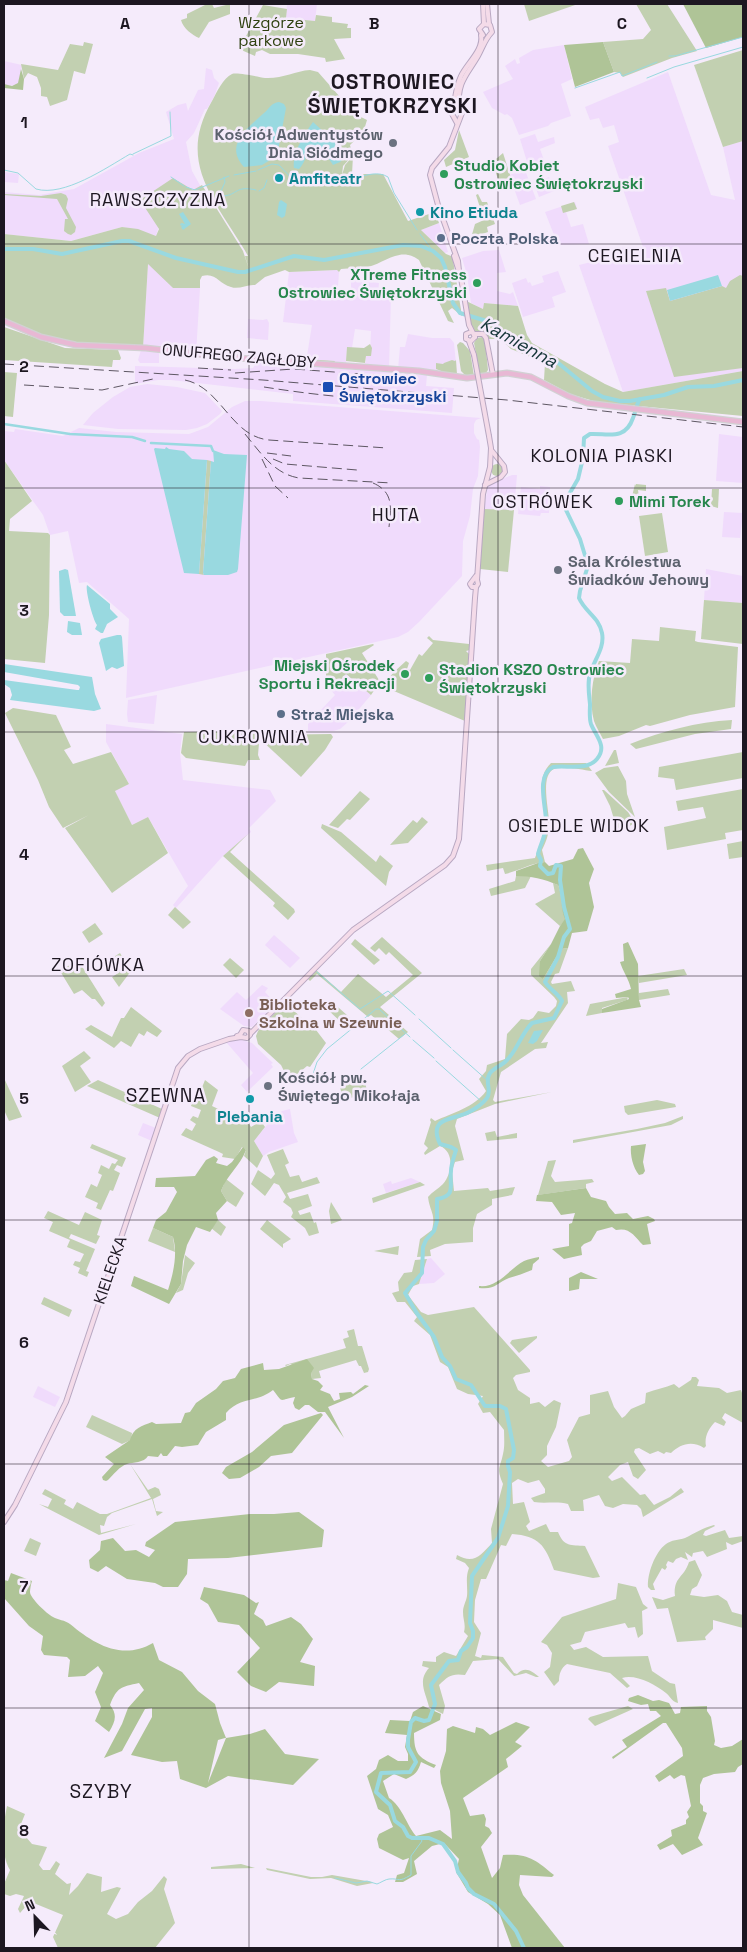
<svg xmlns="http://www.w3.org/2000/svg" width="747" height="1952" viewBox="0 0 747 1952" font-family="'Space Grotesk',sans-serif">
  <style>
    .built { fill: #f0dbfc }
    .green { fill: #c2d0b1 }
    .forest { fill: #afc497; fill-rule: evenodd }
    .water { fill: #99d9e0 }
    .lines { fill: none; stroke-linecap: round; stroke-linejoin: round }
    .stream { stroke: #99d9e0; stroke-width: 1 }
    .canal { stroke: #99d9e0; stroke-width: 2.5 }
    .river { stroke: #99d9e0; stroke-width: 4 }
    .secondary-casing { stroke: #b8a8c2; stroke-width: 6 }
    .primary-casing { stroke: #d2d1d3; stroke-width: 7 }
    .secondary { stroke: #f4dbe9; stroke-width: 4 }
    .primary { stroke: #e8b8d4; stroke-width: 4.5 }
    .rail { stroke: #5e5763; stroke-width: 1; stroke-dasharray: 10 5; stroke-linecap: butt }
    .secondary-bridge-casing { stroke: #b8a8c2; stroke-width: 6; stroke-linecap: butt }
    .secondary-bridge { stroke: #f4dbe9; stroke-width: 4 }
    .grid { fill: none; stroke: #1d1721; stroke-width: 1; stroke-opacity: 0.55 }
    .worship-dot { fill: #6b7280; stroke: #f5ebfb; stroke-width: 2 }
    .leisure-dot { fill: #2e9e5b; stroke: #f5ebfb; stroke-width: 2 }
    .culture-dot { fill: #0f9aa8; stroke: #f5ebfb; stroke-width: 2 }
    .service-dot { fill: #5c6f8a; stroke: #f5ebfb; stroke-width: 2 }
    .transit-dot { fill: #1a4fb4; stroke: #f5ebfb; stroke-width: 2 }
    .education-dot { fill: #8d6e63; stroke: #f5ebfb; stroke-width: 2 }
    .labels { text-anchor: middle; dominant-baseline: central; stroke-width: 5; stroke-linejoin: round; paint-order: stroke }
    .park-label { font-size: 16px; fill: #2e400f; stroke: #f5ebfb }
    .worship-label { font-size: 16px; font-weight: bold; fill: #5b616d; stroke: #f5ebfb; text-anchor: start }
    .leisure-label { font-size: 16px; font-weight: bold; fill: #27864d; stroke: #f5ebfb; text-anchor: start }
    .culture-label { font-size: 16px; font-weight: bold; fill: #0d838f; stroke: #f5ebfb; text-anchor: start }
    .service-label { font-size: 16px; font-weight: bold; fill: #4e5e75; stroke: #f5ebfb; text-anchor: start }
    .street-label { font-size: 16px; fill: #1d1721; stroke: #f5ebfb }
    .transit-label { font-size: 16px; font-weight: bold; fill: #164399; stroke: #f5ebfb; text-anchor: start }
    .education-label { font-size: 16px; font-weight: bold; fill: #785e54; stroke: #f5ebfb; text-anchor: start }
    .neighbourhood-label { font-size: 18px; letter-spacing: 1px; fill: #1d1721; stroke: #f5ebfb }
    .water-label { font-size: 18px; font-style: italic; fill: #153538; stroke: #f5ebfb }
    .quarter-label { font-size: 19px; letter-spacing: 1px; fill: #1d1721; stroke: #f5ebfb }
    .district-label { font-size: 21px; font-weight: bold; letter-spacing: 1px; fill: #1d1721; stroke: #f5ebfb }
    .grid-label { font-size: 16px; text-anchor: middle; font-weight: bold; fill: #1d1721; stroke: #f5ebfb; stroke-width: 5; stroke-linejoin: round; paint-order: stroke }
  </style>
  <rect width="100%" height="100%" fill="#f5ebfb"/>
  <g class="built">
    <path d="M287,4H317L315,21L286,18Z"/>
    <path d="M564,45L572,79L561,84L571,116L551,123L548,126L519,135L512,118L507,114L505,115L492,108L483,92L513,79L505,66L515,59L517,64L520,63L519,58L533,50Z"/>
    <path d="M4,61L22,65L19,86L4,85Z"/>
    <path d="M206,68L212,70L214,78L219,83L214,97L207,109H205L194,133L186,142L192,171L201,187L195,190H191L173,178L156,236L122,227L71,241L4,234V192L39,195L74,189L139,153L174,139L166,112L178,105L186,103L188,111L198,90L204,89Z"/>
    <path d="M668,72L711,195L735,200L723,147L743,141V371L623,392L579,265L595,261L594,249L643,247L608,146L619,142L614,125L603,128L599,118L590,120L585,107Z"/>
    <path d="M535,134L538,142L554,137L555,143L540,149L545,163L529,168L520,139Z"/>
    <path d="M525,170L536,199L520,205L509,175Z"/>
    <path d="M4,172L19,174L18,183L4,182Z"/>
    <path d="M549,177L554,191L539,197L534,183Z"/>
    <path d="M575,202L577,208L566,212L571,227L583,224L589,244L558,245L545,212Z"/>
    <path d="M439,223L448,252L445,253L421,230Z"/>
    <path d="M499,250L506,272L497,273V291L510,294L513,292L518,306L485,303L483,309L471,303L467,275L462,258L483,251Z"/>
    <path d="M148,263L173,288H200L196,354L143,348Z"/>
    <path d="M337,270L339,272L338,287L342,296H351V280L379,283L378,294L391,295L389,369L362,367L366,362V356H370L371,331L355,329L352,348L347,347L346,365L306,362L312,325L283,322L289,272Z"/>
    <path d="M558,271L566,292L552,297L555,307L523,317L512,283L526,278L528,283L530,282L532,286L544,282L542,276Z"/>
    <path d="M248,319L263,320L267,319L269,323L268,340L247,338Z"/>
    <path d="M408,334L432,338H450L454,343L457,374L398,369L400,347H405Z"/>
    <path d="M141,350L159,351V363H140L138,360Z"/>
    <path d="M257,362L427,375L426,386L454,388L452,413L293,401V394L171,380H158L135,384V366L235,369L253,368Z"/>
    <path d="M147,384L177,387L205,393L222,411L220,414L207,424L197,428L186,430L118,429L83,425L93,413L113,397L130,387Z"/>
    <path d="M245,401H261L481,418L476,420L474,424V433L477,439L479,440L480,446L478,476L473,489L470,516L463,541L462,576L419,622L408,632L398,637L126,698L129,619L87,582L79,583L68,531L50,535L43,515L4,460V431L14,432L15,429L63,436L79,428L116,432L189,434L208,427L232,407Z"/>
    <path d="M719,434L743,437V483L716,481Z"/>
    <path d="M512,475H517L514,510L484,509L488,485Z"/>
    <path d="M540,486L550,487L549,513H541L540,516L518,514L521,487L540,489Z"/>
    <path d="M724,512L743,513L740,538L722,537Z"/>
    <path d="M706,569L743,576V603L704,600Z"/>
    <path d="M346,673L371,695L348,722L340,729L333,731H308V724L335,695L331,690Z"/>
    <path d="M157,695L154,724L128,722L127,714L128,700Z"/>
    <path d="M106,724L182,734L180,753L183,780L270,790L276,801L249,828L251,832L222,857L176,908L173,905L188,886L148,817L132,825L116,794L115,790L129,784L106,742Z"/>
    <path d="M274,935L300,958L290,968L265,945Z"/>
    <path d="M262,985L268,988L265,992L276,1004L252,1027L244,1026L220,1009L237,992L246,1000Z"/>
    <path d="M239,1039L252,1043L273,1063L271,1064L273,1067L247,1092L241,1085L253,1073L226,1042Z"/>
    <path d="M290,1109L294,1133L298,1142L269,1152L263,1156L254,1141L271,1120L282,1111Z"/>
    <path d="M143,1123L156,1128L152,1141L138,1135Z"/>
    <path d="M411,1178L420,1182L386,1193L383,1184L391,1181L392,1184Z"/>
    <path d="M431,1258L445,1274L434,1283L419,1284L427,1259Z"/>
    <path d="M38,1386L60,1397L55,1407L33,1397Z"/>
  </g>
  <g class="green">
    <path d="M207,4H212L214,8L230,4V14L209,22L199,38C192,35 183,28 181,20L187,18V14Z"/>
    <path d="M524,4H578L529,21Z"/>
    <path d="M636,4H667L697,51L672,58L623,77L620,73L614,72L603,42L643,39L651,30Z"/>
    <path d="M263,5L287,9L286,18L315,21L316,15L332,17V22L348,24L347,28H351V38L334,39L345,59L326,62L325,58L298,54H270L262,50L256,52L255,56L239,49Z"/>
    <path d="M84,42L93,44L85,74L74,71L67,100L50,106L47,97L41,96V88L37,77L28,73L24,79L21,64L58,70L70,44L83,46Z"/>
    <path d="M743,50V141L723,147L694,65Z"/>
    <path d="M310,70L318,72L355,114L367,120L361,140H355L350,145L351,149L355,153L343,166L342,175L345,165L353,156L352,174H383L408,221L435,212L439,223L421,230L446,254L451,256L452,254L462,316L452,308L448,311L454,323L448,321L419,260C401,246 386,262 368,267C360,269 349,268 341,269L339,272L337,270L289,272L285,270L265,277L255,285C247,284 239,290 231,287C219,284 216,272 202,276L200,280V288H173L148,264L143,348L55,341L4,321V234L71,241L122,227L138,229L156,236L159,229L140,200L173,178L193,190L202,185L243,251L249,269L245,256H248L244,249C213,198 177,161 212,101C217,92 223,78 232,74C237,72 258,77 265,78C282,79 295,71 310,70Z"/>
    <path d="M459,130L469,157L446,167L444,160L455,150Z"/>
    <path d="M503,153L514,187L511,189L509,187L502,190L493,165L496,159Z"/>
    <path d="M61,193L66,195L68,199L66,208L76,227L75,232L71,235L68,234L64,231L65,219H68L57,199L4,195V194L41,196Z"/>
    <path d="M478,194L482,202H487L495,224L487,227L488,232L471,238L475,224L484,220L476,195Z"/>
    <path d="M574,202L577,209L563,213L561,206Z"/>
    <path d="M740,275L743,276V368L674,377L646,291L666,288L670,301L722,286L726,288L730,281Z"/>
    <path d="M464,300L483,309L484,303L518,306L527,335L532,343L605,384L623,392L743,371V416L597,402L570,394L544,380L545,363L511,349L500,339H487L481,335L476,336L471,332Z"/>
    <path d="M4,327L65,348L118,350L121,358L120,360H113L112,367L4,360Z"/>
    <path d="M482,337L485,339L488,370L485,374L480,375L474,343L477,338Z"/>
    <path d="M460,342L463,343L470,351L474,376H466L461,371L457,345Z"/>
    <path d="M370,344L372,348L371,356H366L365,363L346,361L347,347L364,348Z"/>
    <path d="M257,356L335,361L334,363L257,357Z"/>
    <path d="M452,360L455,361L456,360L457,375L449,374L436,369V363L443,364L444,363Z"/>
    <path d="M4,372L17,373L13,417L4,416Z"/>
    <path d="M4,460L32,501L10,519L9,531L48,533L50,535L49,615L45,663L4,659Z"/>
    <path d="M207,460L211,461L203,573L204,575L199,574Z"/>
    <circle cx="497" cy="470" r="6"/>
    <path d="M635,484L636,486V484L646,485V491L638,490L640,506L630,510L629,509Z"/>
    <path d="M712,489H719L718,508L711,506Z"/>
    <path d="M484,509L514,510L508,572L480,569Z"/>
    <path d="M662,513L668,552L645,556L639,516Z"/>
    <path d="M704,600L743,603V644L701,639Z"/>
    <path d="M471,625L470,650L466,651L470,655L469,668L463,671L468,672L465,721L382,686L394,672L406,661L409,663L407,669L410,670L419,654L422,656L433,643L427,638L429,636L433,640L469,644Z"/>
    <path d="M660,627L696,631L695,641L698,642L738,647L735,707L690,715L650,726L646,725L619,736L603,739C600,733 596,727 594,721C589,702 592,678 599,661L630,663L632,639L659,641Z"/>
    <path d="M373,644L374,645L362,653L379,680H381L371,695L346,674L331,690L326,691V654Z"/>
    <path d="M13,708L56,715L71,747L64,750L73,764L111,752L129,784L115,791L132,825L148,817L168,853L112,893L65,828L89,815L63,828L49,807L38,780L5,713Z"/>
    <path d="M732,720L731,729L695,734L636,749L630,744C663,731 696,722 732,720Z"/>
    <path d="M260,731L258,755L260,760H248L245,766L186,758L181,753L184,732Z"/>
    <path d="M331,734L333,737L325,750L301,777L260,739L261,735Z"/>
    <path d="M614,750H616L619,763L605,766Z"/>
    <path d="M743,752V778L676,790L674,779L658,777L659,767Z"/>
    <path d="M551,763H586L592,771C582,770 563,765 554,769C539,776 550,812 549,825C549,834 546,842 542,850L545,862C531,863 518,871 505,874L503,868L487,871L486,865L535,858C538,849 542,840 544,831C549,809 532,781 551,763Z"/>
    <path d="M618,766L626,781L627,794L635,817L609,792L595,773L604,768Z"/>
    <path d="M743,789V830L725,833L726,839L667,850L664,827L706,818L703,807L678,811L676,801Z"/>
    <path d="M602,790H604L628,812L635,823L626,828L617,829L610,806Z"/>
    <path d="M360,791L370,799L350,820L347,819L338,828L329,825Z"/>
    <path d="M422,817L428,822L408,843L390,845L413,820L417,823Z"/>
    <path d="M322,824L341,832L376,862L380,855L393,866L389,872L386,886L321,828Z"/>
    <path d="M248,834L230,852L294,909L295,912L288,920L273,906L275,903L223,856Z"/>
    <path d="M743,841V857L729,859L727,844Z"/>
    <path d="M516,876H531L525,888L491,896L489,889L515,881Z"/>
    <path d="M553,883L558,885C563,896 560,908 566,919L560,926L535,904L555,893Z"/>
    <path d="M175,907L191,922L183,929L168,915Z"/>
    <path d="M95,923L103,934L89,943L82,932Z"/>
    <path d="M382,937L422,973L380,1007L408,1032L399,1039L371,1015L368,1017L317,974L310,981L308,979L316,970L341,992L358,974L386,997L413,975L389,952L386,955L379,948L375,952L370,948Z"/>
    <path d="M355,939L380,960L374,965L351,944Z"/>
    <path d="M551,944L540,961L543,979L561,949L568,948L559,973L555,974L551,982L552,984L571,981L575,991L567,992L568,1003L541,1043L548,1042L546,1048L535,1049L501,1072L493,1100L495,1102L552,1092L495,1104L457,1119L455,1126L464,1160L455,1162L452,1171L454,1191L488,1188L490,1191L515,1187L512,1195L492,1199V1205L477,1214L473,1228V1242L445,1244L430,1250L431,1256L417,1257L420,1239L432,1230C436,1213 430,1213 428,1197C432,1192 438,1189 443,1184C452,1174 455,1152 440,1146L425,1155L424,1153L428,1148L424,1144L431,1122L430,1120L431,1118L435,1121C452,1113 475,1107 486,1091L479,1079L486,1071L487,1065L505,1059L507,1034L521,1019L529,1020L533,1018L538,1011L549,1013L556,1006L557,1001L554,997L531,975V969Z"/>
    <path d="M120,953L131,971L119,987L112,977L120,972L112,958Z"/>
    <path d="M230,958L244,970L236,978L223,965Z"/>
    <path d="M78,960L105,1003L102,1007L95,999H92L82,990L74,994L60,971Z"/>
    <path d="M684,969L687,975L639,983L638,976Z"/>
    <path d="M668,989L670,995L639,1000V993Z"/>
    <path d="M628,997L627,1000L602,1008V1013L586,1016L590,1004Z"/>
    <path d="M330,1000L357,1024L349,1030L324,1006Z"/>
    <path d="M285,1002L315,1031L316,1030L326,1043L310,1067L307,1066L289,1081L281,1065L258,1044L256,1036L258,1031Z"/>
    <path d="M131,1007L162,1031L157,1037L147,1031L144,1036L139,1033L131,1047L121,1041L114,1048L85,1029L91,1025L112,1037L121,1018H124Z"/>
    <path d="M84,1051L91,1058L80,1066L91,1082L75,1092L62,1066Z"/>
    <path d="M4,1078L22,1117L9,1121L4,1110Z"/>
    <path d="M364,1078L368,1095L343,1099L339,1083Z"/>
    <path d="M98,1080L162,1109L160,1118L87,1086Z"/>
    <path d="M205,1080L218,1090L212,1106L235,1117L240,1110L251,1127L261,1121L265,1127L254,1141L263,1156L257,1168L244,1156L246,1150L242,1147L235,1159L222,1157L223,1154L219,1152L181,1135L186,1128L192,1131L196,1124L190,1120L193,1116L198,1118L201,1110L191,1106L197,1088L201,1090Z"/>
    <path d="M657,1100L675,1104L676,1107L628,1115L625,1112L624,1106Z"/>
    <path d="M683,1116V1119L671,1125L573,1143V1140L637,1129L665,1123Z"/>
    <path d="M495,1131L497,1137L517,1133V1138L487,1141L485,1133Z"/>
    <path d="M92,1144L126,1158L122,1167L117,1165L114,1170L120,1173L113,1191L110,1190L101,1210L96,1208L98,1203L85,1197L91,1184L97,1187L102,1175L98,1173L101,1165L109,1169L112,1163L115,1164L118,1160L90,1148Z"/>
    <path d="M283,1149L289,1163L285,1165L290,1177L299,1175L302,1182L317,1177L320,1183L287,1193L290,1199L308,1194L312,1206L298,1211L300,1215L310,1212L314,1223L316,1222L319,1233L309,1236L305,1228L291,1217L293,1213L291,1208L283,1202L286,1197L279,1185L274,1183L265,1196L251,1184L258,1170L271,1179L275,1174L267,1155Z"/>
    <path d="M556,1160L551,1176L555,1182L592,1179L594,1182L586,1184V1188L538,1195L548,1161Z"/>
    <path d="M226,1179L244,1193L236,1207L227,1201L221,1191Z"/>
    <path d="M420,1182L425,1185L373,1203L372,1198Z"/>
    <path d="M331,1202L342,1220L331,1224L329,1211Z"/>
    <path d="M48,1211L79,1225L85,1212L102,1220L97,1235L100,1236L96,1244L71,1234L69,1238L95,1249L86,1271L89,1272L87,1277L78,1273L80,1268L73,1265L75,1261L80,1262L84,1254L67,1247L70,1240L49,1231L53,1222L44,1218Z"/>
    <path d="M218,1220L226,1227L221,1236L211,1228Z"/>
    <path d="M267,1220L291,1239L283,1244V1248L260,1229Z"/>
    <path d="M153,1228L173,1237L175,1252L148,1241Z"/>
    <path d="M399,1246L398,1255L374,1251Z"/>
    <path d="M185,1255L195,1263L188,1273L183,1290L176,1293L181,1284Z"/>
    <path d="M427,1259L419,1284L413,1286L408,1295L421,1312L428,1315L474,1307L530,1370V1372L516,1375L513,1378L518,1390L530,1398V1404L539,1402L545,1407L554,1400L561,1403L556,1427L547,1446V1455L541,1461L548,1467L569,1461L572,1457L567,1440L579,1417L590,1414V1395L608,1391L614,1407L622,1418L625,1416L631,1409L645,1403L646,1393C656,1389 665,1388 674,1384L679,1388L691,1380L692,1377H696L699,1380L697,1386L719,1388L727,1393L741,1390L743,1396V1423L725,1413L722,1418L726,1422L724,1426L715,1422C709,1428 704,1437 706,1446L704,1448C692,1440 680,1444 671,1453L666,1452L664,1454L658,1451L650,1454L639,1448L635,1449L634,1452L646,1470L638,1479L633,1476L628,1462L620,1465L608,1477L612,1481L622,1477L640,1495L645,1494L654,1505L670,1497L681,1488L684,1492L643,1517L641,1509L637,1505L623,1504L613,1508L605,1506L599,1495L583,1500L584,1511H571L568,1504C557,1501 545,1504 534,1502L531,1498L545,1493V1489L539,1480L528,1483L518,1479L512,1483L513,1504L524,1502L530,1522L526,1526L529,1531L546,1524L550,1532H558C564,1547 571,1545 585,1546L600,1577L593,1578L554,1570C545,1545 539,1536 512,1534L506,1546L501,1545L486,1579H481L475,1600L474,1622L481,1633L475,1656L481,1658L482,1655L503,1657L514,1673L517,1674C525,1666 532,1671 539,1677H536L526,1673L514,1676L498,1659L473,1661L465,1675C452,1673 448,1676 439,1685L445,1706L443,1714L429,1707C426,1693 417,1681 429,1668L422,1666L423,1661L436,1662V1657L444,1652L456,1656L468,1636L464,1632C466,1624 463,1620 463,1612C463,1606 466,1602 467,1596C468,1587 465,1578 469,1568L465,1563L456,1559L457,1555C474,1565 481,1555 492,1543L491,1529L503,1484C496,1467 500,1469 503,1454C505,1446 504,1438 504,1430L490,1412L483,1413L478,1404L483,1396L468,1394L457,1389L448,1367L440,1362L430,1335L414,1321L417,1317L405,1302H397L392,1293L399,1291L398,1282L404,1273L412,1272L415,1260Z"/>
    <path d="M44,1297L72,1310L69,1317L41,1304Z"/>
    <path d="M354,1329L358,1346H362L369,1369L368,1372L364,1373L361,1366H359L356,1360L319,1371L321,1378L312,1379L311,1373L290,1364L286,1366L285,1365L346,1348L343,1339L349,1337L347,1331Z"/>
    <path d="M537,1336V1338L519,1353L510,1343L512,1340Z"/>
    <path d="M92,1415L132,1433L131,1440L122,1444L86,1427Z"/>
    <path d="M130,1464L148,1490L155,1487L159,1489L161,1495L153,1499L156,1511L163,1512L157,1516L152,1499L112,1513L107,1517L104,1526L100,1525L101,1533L136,1524L99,1535L39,1504L48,1507L52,1499L42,1494L45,1489L66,1500L64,1504L73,1509L77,1502L100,1514H107L151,1498Z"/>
    <path d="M714,1525L715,1526L705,1531L703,1535L706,1536L725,1530L729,1538L743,1536V1541L732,1545L726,1542L727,1549L707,1557L703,1551L693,1553L692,1557L685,1552L688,1560L681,1557L676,1559L673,1563L668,1561L666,1565L667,1567L665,1570L662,1568L653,1584L655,1590H651L648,1587C647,1574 655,1552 666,1544C671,1540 679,1540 685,1538C695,1533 703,1528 714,1525Z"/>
    <path d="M30,1538L41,1543L36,1556L24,1551Z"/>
    <path d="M695,1560L702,1575L697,1586L692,1589L690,1595L704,1597L718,1595L727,1601L732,1612L743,1615V1628L713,1620V1629L705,1637L706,1640L677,1642L668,1608L657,1609L652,1597L663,1600L675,1596C673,1577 684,1578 689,1562Z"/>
    <path d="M618,1583L636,1587L643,1604L648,1608L642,1611L643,1634L638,1638L635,1627L628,1628L625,1623L585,1632L581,1642L570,1645L574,1650L586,1647L603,1657L648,1656L652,1671L670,1683L675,1684L678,1703C671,1701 671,1697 666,1693C654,1684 636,1674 622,1678L630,1686L627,1688L610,1673L567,1664C561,1668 559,1674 559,1681L554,1686L544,1672L550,1667L552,1653L547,1645L541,1642L562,1617L616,1599Z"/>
    <path d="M628,1706L633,1709L595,1726L588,1719L590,1717Z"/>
    <path d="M7,1806L25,1814L19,1829L32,1844L47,1847L39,1865L43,1870H50L56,1861L60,1864L55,1874L67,1884L71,1883L69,1895L78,1886L87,1873L102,1877L101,1892L117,1887L121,1888L107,1914L116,1919L128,1914L138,1902L152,1891L164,1876L167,1879L164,1889L175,1923L155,1948H58L53,1937L63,1915L36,1904L27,1905L20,1913L18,1909L24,1896L16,1894L10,1896L4,1894V1884L10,1870C0,1853 3,1825 7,1806Z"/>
    <path d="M241,1864L255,1868L211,1869V1867Z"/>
    <path d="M266,1868L311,1877H322L332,1875L372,1882L373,1883L357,1886L331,1878L310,1879L267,1870Z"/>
  </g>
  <g class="forest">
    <path d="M683,4H743V37L706,48Z"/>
    <path d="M603,42L614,72L575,87L564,45Z"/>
    <path d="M21,69L24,79L23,90L4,88V84L12,86L18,83Z"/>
    <path d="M583,848L594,869L589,883L594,907L587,931L572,933L568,948L561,949L543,979L539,976L540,961L551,944L560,926L565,919C560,908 563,895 558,885C544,879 531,876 516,876V871L538,863L545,862L549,866L573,859L578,849Z"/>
    <path d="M628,942L638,964L639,1000L641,1007L602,1013V1009L629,999L628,997L616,998L615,994L631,989C629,979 623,972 620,962L624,961L623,944Z"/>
    <path d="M646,1144L643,1162L645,1171L643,1174L639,1175C633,1168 630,1155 631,1146Z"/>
    <path d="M243,1147L246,1150C240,1166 227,1175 221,1191L227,1201L216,1213L218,1220L210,1232L196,1227L187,1245L183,1261L181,1284L169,1304L131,1286L134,1276L168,1290C173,1274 178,1255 173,1237L153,1228L156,1220L166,1212L177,1192L174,1187H155L156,1178L195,1176L206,1160L214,1156L218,1159L216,1163L227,1166L232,1162Z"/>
    <path d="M586,1188L591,1197L606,1201L609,1207L615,1214L627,1213L633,1219L648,1216L654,1219L655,1221L647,1224L651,1244L643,1245C634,1236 630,1227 616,1230L612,1227L597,1231L591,1241L584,1244L581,1247L582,1255L564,1259L552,1249L569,1246V1224L572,1223L575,1213L561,1215L552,1202L536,1201L537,1195Z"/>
    <path d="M539,1257V1259L533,1264L532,1270C524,1273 517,1276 509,1278C496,1283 496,1290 479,1288V1286C498,1288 509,1269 524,1261C528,1259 534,1258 539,1257Z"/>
    <path d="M581,1272L598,1279H580L579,1289L569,1291V1278Z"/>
    <path d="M307,1359L314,1368L311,1373L312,1379L318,1381L323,1386L320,1390L330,1394L334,1401L340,1399L339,1393L351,1392L353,1394L365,1385L369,1386L352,1397L328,1407L344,1438L325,1412H318L309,1405H305L299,1410L295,1408L293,1403L295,1397C278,1400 284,1404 273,1390C257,1403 241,1396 226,1413V1420L206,1432L198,1445L182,1447L175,1446L167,1456H163L161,1453L158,1457L148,1456C144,1463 133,1462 127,1464C120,1466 113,1475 108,1480L106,1481L103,1480L102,1477L114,1464L105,1457L130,1440C133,1428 142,1426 152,1422L156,1424L181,1423L185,1413L190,1412L196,1403L216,1389L223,1381L235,1378L241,1369L263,1363L264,1370L279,1369Z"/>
    <path d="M321,1413L323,1415L292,1453L271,1456L259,1467L240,1478L229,1479L222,1473L226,1467L252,1452L284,1425Z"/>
    <path d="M299,1512L324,1530L322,1547L228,1558L188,1559L187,1574L178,1587H163L155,1583L127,1579L106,1566L98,1572L90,1568L89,1560L100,1550L101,1541L113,1538L125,1551L136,1550L149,1557L155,1550L145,1546L146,1542L175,1522L250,1514H274Z"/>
    <path d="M11,1573L32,1581C31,1584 30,1589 30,1592C30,1598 47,1614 53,1617C58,1620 65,1620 70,1624C94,1644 122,1661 153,1643L159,1660L182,1672L198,1691L215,1704L220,1723L226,1738L250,1734L265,1729L285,1754L319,1759L293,1785L228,1776L206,1788L180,1779L177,1761L162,1762L131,1755L152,1717V1708L145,1709L122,1751L104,1758L122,1724L128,1708L144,1690L139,1683C121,1687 117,1687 110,1705C118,1715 115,1722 109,1732L95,1721L101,1707L95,1692L103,1673L98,1666L85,1676L68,1677L70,1660L67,1657L44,1655L41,1650L43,1636L29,1626L4,1598V1580L8,1581ZM225,1738H226L208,1783L218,1740Z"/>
    <path d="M204,1587L244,1595L256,1603L259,1602L254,1614L263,1620L266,1626L291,1617L301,1624L313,1639L300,1662L315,1666L314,1686L279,1682L266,1692L251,1686L237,1672L260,1648L239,1625L218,1622L208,1604L200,1599Z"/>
    <path d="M638,1695L653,1701L659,1700L669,1703L675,1714L680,1713L681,1707L707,1706V1711L711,1717L715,1741L714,1745L721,1748L732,1746L743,1739V1764L738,1767L735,1772L714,1774L703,1778L700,1785V1803L703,1806V1811L707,1813L698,1838L703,1845L682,1855L673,1844L660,1850L657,1845L672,1836L671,1830L686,1824V1820L689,1817L687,1812L691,1806L685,1776L681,1775L674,1779L670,1775L659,1782L655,1776L683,1756L682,1748L666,1723H663L613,1759L612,1757L627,1747L622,1740L661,1716L656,1711H650L648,1704L641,1705L628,1701L629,1698Z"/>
    <path d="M423,1706L441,1714L440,1720L414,1733C414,1753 418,1758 436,1765L434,1768L421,1762C418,1772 415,1775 406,1779L394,1774L383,1781L389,1798C402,1806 406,1824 416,1836L440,1830L452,1839L450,1811L441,1783L440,1771L446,1751L447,1729L453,1726L475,1733L476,1727L483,1729L490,1735L516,1722L530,1727L515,1742L522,1746L506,1759L508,1767L463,1798L470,1816L484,1814L486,1819L485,1826L489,1828L492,1833L481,1847L492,1878L500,1868L503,1855C528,1853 536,1860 554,1875L552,1877L520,1875L519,1885L523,1895L565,1948H512L500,1915L488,1904L468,1892L456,1872L459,1859L444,1843L432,1846L414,1861L417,1874L403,1882H395L397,1875L404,1873L409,1858L403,1860L379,1848L377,1839L379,1834L393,1827L388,1815L378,1809L367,1776L376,1769L379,1760L388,1755L398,1761H408V1754L405,1747L407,1735L385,1733L390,1720L410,1721L413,1712Z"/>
  </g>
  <g class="water">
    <path d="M279,102L284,104L286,108L277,156L262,165L244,167C223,144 249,127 264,113C270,108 271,103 279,102Z"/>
    <path d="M313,122L338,145L343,159L340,162L333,165L329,159H324L320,155L318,156L320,158H317L315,152L311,150C305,156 305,163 299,169L294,168C292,153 305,133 313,122Z"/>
    <path d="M281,200L287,204L285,216L282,218L277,215L279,202Z"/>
    <path d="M183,212L191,224L183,230L181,227L183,225L181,226L180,224L182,223L185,224L179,214Z"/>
    <path d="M718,275L722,286L670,301L667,290Z"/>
    <path d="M166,447L169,449L184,451L192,459L207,460L199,574L184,573L154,449L155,448L165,449Z"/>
    <path d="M213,450L224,454L247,455L238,569L237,572L228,575H204L203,573L211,461L214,462Z"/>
    <path d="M65,569L68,570L76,616H64L60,612L59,571Z"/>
    <path d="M87,585L110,604V609L118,617L107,624L103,633H101L95,629L97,625C93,620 85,590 87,585Z"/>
    <path d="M68,621L80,623L82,635H72L67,632Z"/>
    <path d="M117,635H121L122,637L124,666L117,669L112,667L106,671L99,643L101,639Z"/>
    <path d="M4,664L92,677L95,694L101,709L94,711L10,700L12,695L10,688L4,684V680L77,690H79L80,687L78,685L4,672Z"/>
    <path d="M543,1030L537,1041L533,1044L528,1043L534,1031Z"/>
  </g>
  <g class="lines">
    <g class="stream">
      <path d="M669,56H675L743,37"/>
      <path d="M647,78L674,67L743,47"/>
      <path d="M575,88L620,72L622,76L657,62"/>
      <path d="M133,154L171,136L170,112"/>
      <path d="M4,170L18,173L36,189C64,197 106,168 130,154L133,155"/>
      <path d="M258,170L272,164L279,165L296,183C311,188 328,181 342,178C347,177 353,178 358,177C368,175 378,171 388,177L394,193L417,230"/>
      <path d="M234,175L256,171"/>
      <path d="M171,177L184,186"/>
      <path d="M224,177L225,182L221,191L223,196C238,195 235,185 256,190"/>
      <path d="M186,187L195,190L229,176"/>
      <path d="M259,191L264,188L267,180"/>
      <path d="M420,234L433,251"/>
      <path d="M4,719V735"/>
      <path d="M317,972L360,1009L388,991L415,1015"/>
      <path d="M419,1019L451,1048"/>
      <path d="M413,1040L434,1058"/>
      <path d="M453,1050L488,1081"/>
      <path d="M436,1061L482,1102"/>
      <path d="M361,1069L405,1034"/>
      <path d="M310,1083L317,1062L327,1049L376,1009H379L410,1037"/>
      <path d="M335,1878L356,1883L367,1881L377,1884C380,1883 386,1879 389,1879C401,1878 397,1883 411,1875V1856L422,1841L420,1837"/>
    </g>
    <g class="canal">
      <path d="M4,424L70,434L132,437L145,441"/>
      <path d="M151,443L211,446L213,451"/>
    </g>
    <g class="river">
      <path d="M4,249H33L62,254L122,241H129L176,258L238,272H245L294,256L324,260L403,245L421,246L433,251L441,258L445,267L453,303L460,313L490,322L515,343L557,362L592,391L603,397L620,401H630L664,395L688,387L714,386L743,380"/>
      <path d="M524,1948L516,1931L494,1904L474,1894L468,1888L466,1883L458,1872L455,1861L443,1844L429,1838H412L408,1836L403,1827L395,1821L390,1805L376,1792L381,1773L410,1772L416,1762L408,1747V1740L411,1722L415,1718L424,1721L429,1720L435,1704L431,1685L449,1661L458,1660L461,1651L467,1647L473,1638V1631L470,1623L472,1576L498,1538L508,1506L510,1472L508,1466V1461L513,1458L514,1450L506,1409L500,1406H485L471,1385L456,1379L450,1366L442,1357L434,1337L416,1312L405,1293L422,1273L423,1247L426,1240L434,1231L437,1221V1199C457,1196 449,1185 451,1171C451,1164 454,1157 456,1150L451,1147L440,1144C427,1116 455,1120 469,1112C475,1109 483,1103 487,1098C492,1091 485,1082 489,1075C491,1069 501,1066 506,1061C517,1051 521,1034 532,1023L554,1018L562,1001C558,993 550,990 545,982L558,957L564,937L570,929L564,907L560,880L561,866L556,865L553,873L548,874L540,866L541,860L538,854C540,845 545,837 546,827C548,811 534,776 553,767C567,765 587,771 597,759C608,746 595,735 591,724C589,718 590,710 590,704C589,694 587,683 590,674C594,660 605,648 602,633C599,617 585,612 579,598L580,591L587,569V562L580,539L565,508L567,498L578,479L583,458L584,438L590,434C608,433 625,441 633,418C636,411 636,405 640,399"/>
    </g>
    <g class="secondary-casing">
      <g id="secondary">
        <path d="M483,4L484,24"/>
        <path d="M487,4L489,24"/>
        <path d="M483,35L479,29L484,24"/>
        <path d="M454,107H459L462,113L449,147L432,168L430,175L438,205L458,261L459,271"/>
        <path d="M454,107C455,96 456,86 461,76C467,63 484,50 481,35"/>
        <path d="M454,107L451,112L457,123"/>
        <path d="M459,107C457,82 467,75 478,56C483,47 485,39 492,32L490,25L484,24"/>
        <path d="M454,256L461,278L469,325L475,337"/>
        <path d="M471,332L466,334V339L471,341L475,337"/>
        <path d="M475,334H483L486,338L493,375"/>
        <path d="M469,341L474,355"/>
        <path d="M485,485L501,477L505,472L504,466L492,451"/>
        <path d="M476,576L470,584L472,587H476"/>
        <path d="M250,1034L353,930L445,865L453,856L459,839L475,598L476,587L478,584L477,580L483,494L490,467L491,448L489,436"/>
        <path d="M237,1036L240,1035L243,1030L249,1031"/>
        <path d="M4,1522L15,1505L66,1402L178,1068L188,1056L200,1049L229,1039L241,1037L247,1038L250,1035L248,1031"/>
      </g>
    </g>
    <g class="primary-casing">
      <path id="primary" d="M4,321L41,337L76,345L146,348L223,357L419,371L467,378L507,373L531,377L568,396L587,403L743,422"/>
    </g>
    <use href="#secondary" class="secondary"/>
    <use href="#primary" class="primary"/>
    <g class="rail">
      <path d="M4,364L263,380L507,400L743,427"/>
      <path d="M198,368L231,370"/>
      <path d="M235,373L294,369L414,378"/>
      <path d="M185,380C222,388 230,436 269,440L387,448"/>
      <path d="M24,385L102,390L153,379"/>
      <path d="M264,387C315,395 375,402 428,399"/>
      <path d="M245,434C260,452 274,474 299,478L392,483"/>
      <path d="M267,453L291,456"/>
      <path d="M262,459L275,486L288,498"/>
      <path d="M273,459L285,464L357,470"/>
      <path d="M373,483C394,492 391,508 389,527"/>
    </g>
    <g class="secondary-bridge-casing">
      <path id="secondary-bridge" d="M474,355L489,436"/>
    </g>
    <use href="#secondary-bridge" class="secondary-bridge"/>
  </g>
  <path class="grid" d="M249,4V1948M498,4V1948M4,244H743M4,488H743M4,732H743M4,976H743M4,1220H743M4,1464H743M4,1708H743"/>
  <g class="worship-dot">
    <circle cx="393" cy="143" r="5"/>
    <circle cx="558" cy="570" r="5"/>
    <circle cx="268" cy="1086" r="5"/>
  </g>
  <g class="leisure-dot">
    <circle cx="444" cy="174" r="5"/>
    <circle cx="477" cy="283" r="5"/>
    <circle cx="619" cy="501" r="5"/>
    <circle cx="405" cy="674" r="5"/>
    <circle cx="429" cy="678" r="5"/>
  </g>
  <g class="culture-dot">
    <circle cx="279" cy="178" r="5"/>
    <circle cx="420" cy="212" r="5"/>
    <circle cx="250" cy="1099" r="5"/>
  </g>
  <g class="service-dot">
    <circle cx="441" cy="238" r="5"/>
    <circle cx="281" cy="714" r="5"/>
  </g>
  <rect class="transit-dot" x="322" y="381" width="12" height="12" rx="2.5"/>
  <circle class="education-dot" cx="249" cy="1013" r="5"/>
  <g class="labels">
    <g class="park-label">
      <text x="271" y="22">Wzgórze<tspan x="271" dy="18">parkowe</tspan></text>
    </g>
    <g class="worship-label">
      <text x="383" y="134" text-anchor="end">Kościół Adwentystów<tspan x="383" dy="18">Dnia Siódmego</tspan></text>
      <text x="568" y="561">Sala Królestwa<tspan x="568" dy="18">Świadków Jehowy</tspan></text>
      <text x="278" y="1077">Kościół pw.<tspan x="278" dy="18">Świętego Mikołaja</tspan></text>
    </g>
    <g class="leisure-label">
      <text x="454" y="165">Studio Kobiet<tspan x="454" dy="18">Ostrowiec Świętokrzyski</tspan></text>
      <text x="467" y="274" text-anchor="end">XTreme Fitness<tspan x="467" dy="18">Ostrowiec Świętokrzyski</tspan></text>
      <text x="629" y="501">Mimi Torek</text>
      <text x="395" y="665" text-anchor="end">Miejski Ośrodek<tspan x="395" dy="18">Sportu i Rekreacji</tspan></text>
      <text x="439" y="669">Stadion KSZO Ostrowiec<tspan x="439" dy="18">Świętokrzyski</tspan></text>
    </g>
    <g class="culture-label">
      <text x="289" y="178">Amfiteatr</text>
      <text x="430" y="212">Kino Etiuda</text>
      <text x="250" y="1116" text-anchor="middle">Plebania</text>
    </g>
    <g class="service-label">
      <text x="451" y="238">Poczta Polska</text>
      <text x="291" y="714">Straż Miejska</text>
    </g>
    <g class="street-label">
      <text transform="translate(239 356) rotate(5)">ONUFREGO ZAGŁOBY</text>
      <text transform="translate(110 1270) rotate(-71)">KIELECKA</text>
    </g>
    <g class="transit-label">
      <text x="339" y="378">Ostrowiec<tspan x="339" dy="18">Świętokrzyski</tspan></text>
    </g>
    <g class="education-label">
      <text x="259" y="1004">Biblioteka<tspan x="259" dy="18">Szkolna w Szewnie</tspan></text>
    </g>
    <g class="neighbourhood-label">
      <text x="158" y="199">RAWSZCZYZNA</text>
      <text x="635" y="255">CEGIELNIA</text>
      <text x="602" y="455">KOLONIA PIASKI</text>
      <text x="543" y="501">OSTRÓWEK</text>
      <text x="396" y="514">HUTA</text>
      <text x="253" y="736">CUKROWNIA</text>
      <text x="579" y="825">OSIEDLE WIDOK</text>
      <text x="98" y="964">ZOFIÓWKA</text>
    </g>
    <g class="water-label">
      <text transform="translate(519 342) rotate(29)">Kamienna</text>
    </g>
    <g class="quarter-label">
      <text x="166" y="1095">SZEWNA</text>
      <text x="101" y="1791">SZYBY</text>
    </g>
    <g class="district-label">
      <text x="393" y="81">OSTROWIEC<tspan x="393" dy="24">ŚWIĘTOKRZYSKI</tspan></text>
    </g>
  </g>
  <g class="grid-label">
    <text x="125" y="29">A</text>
    <text x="374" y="29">B</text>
    <text x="622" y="29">C</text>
    <text x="24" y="128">1</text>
    <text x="24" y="372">2</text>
    <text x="24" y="616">3</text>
    <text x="24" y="860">4</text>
    <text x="24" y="1104">5</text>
    <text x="24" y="1348">6</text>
    <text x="24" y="1592">7</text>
    <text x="24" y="1836">8</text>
  </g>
  <rect width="747" height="1952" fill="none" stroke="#1d1721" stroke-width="10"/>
  <g transform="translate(35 1917) rotate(337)" stroke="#f5ebfb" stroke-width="4" paint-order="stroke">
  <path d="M0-4L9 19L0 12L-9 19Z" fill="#1d1721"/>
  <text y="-8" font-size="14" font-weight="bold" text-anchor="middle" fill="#1d1721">N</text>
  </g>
</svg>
